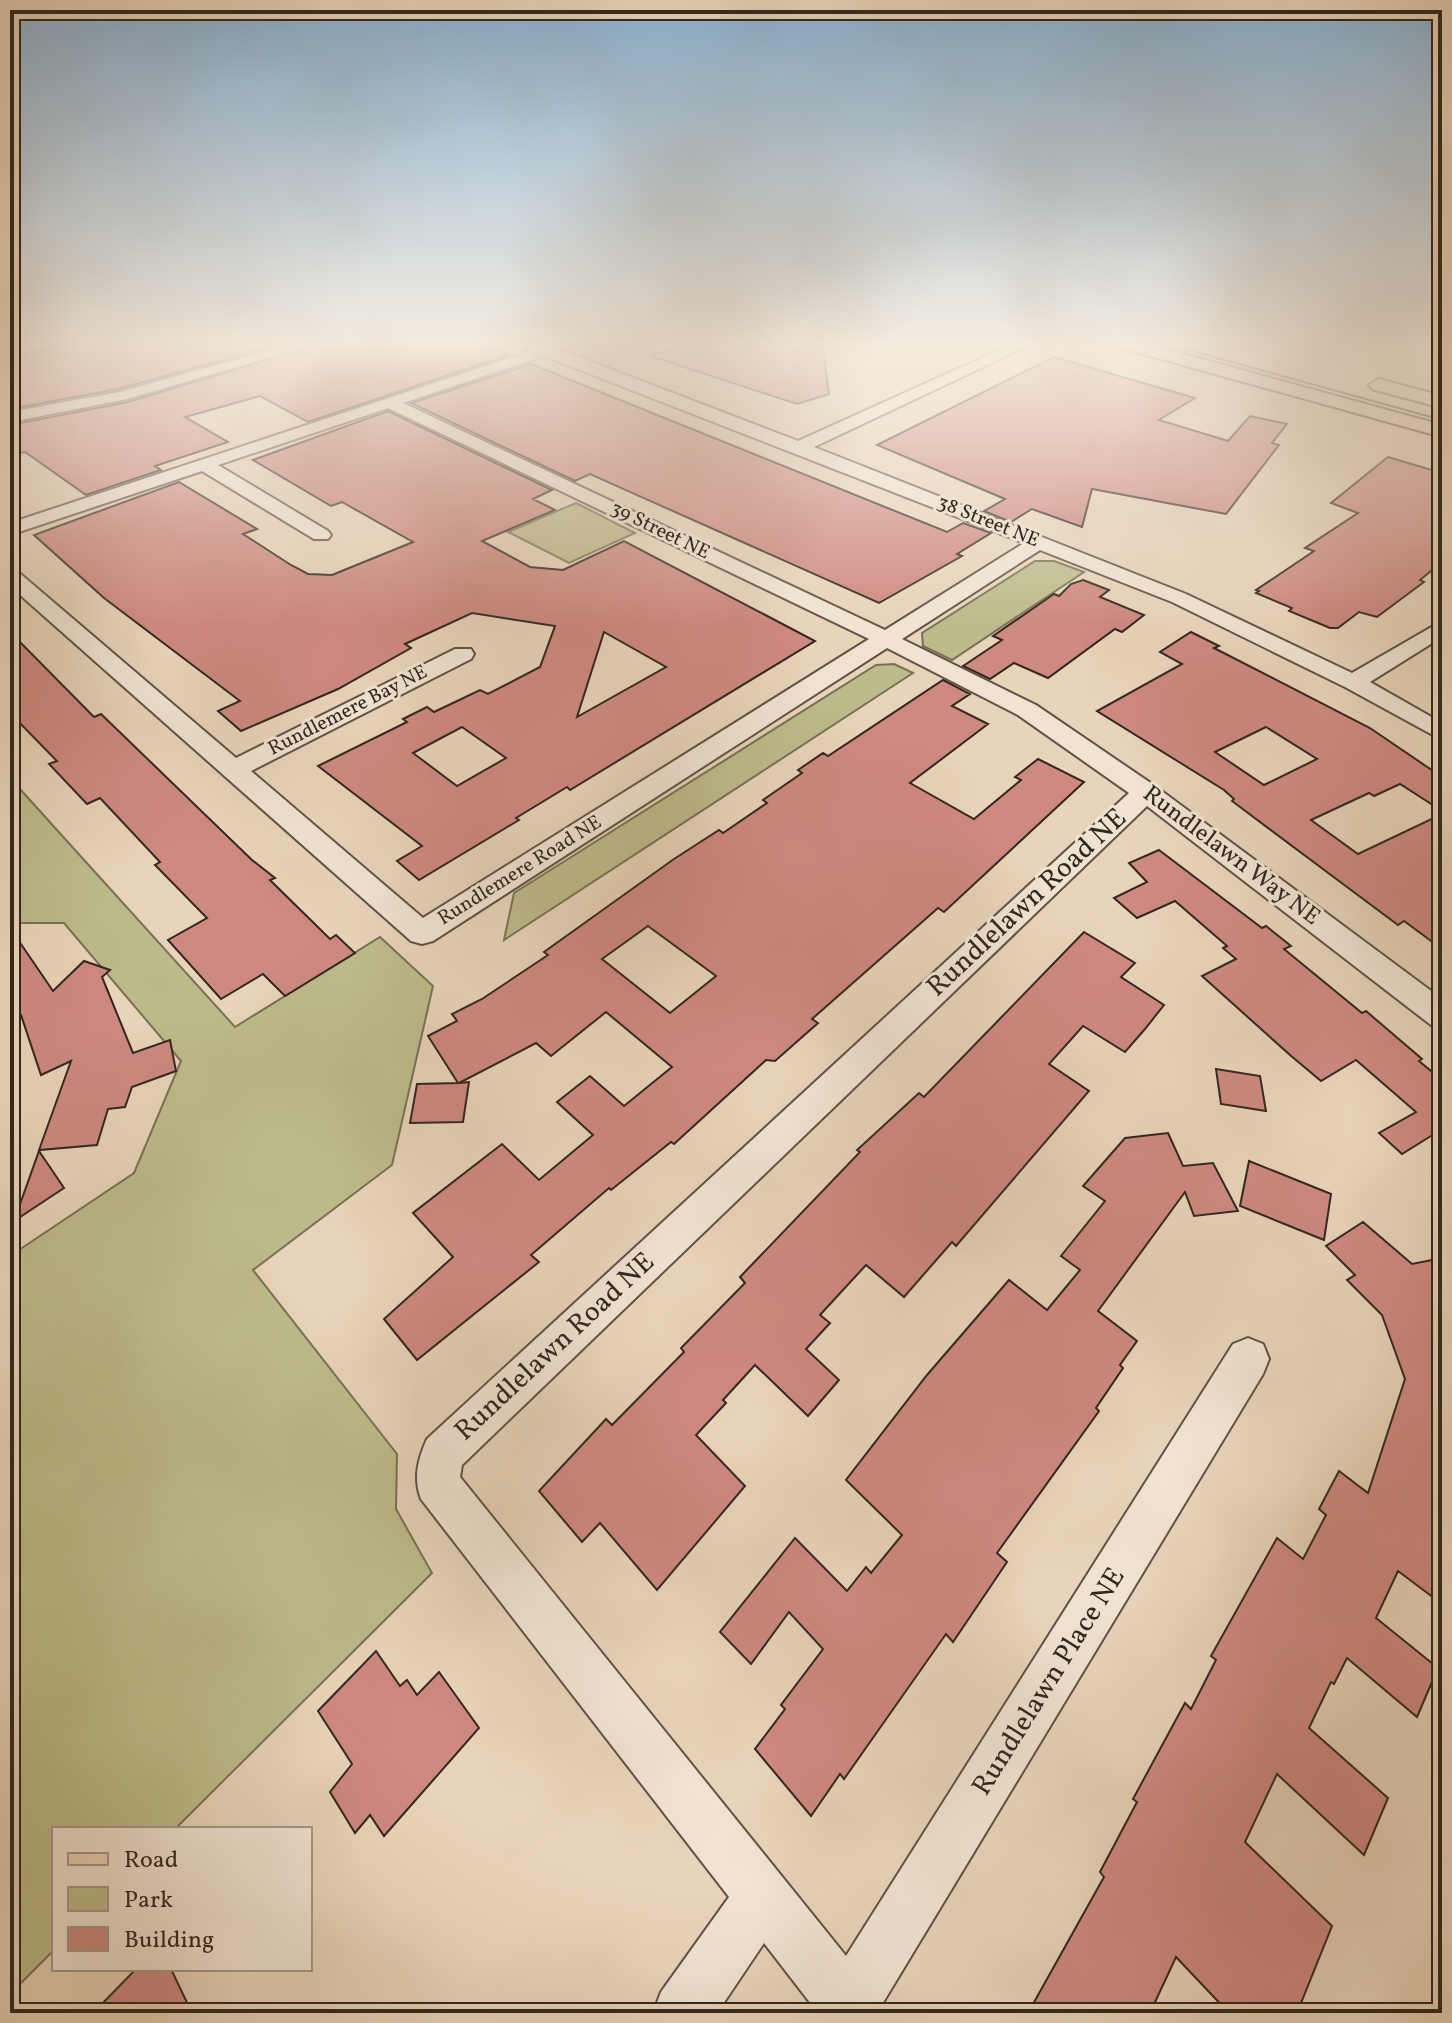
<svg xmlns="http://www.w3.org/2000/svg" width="1452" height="2023" viewBox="0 0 1452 2023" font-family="Vollkorn,serif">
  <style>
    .green { fill: #bdbb8b; stroke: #787155; stroke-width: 2 }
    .building { fill: #ce8981; stroke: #32271f; stroke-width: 2; fill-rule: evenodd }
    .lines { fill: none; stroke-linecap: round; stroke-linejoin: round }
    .minor-casing { stroke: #605246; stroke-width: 4 }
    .major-casing { stroke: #32271f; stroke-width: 4 }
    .minor { fill: #f0e3d2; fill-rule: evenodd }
    .major { fill: #e8d4ba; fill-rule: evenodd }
    .tram { stroke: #32271f; stroke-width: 2 }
    .labels { text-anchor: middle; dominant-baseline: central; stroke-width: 6; stroke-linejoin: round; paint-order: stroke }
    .far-street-label { font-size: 20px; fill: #32271f; stroke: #f0e3d2 }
    .street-label { font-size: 24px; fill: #32271f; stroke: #f0e3d2 }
    .near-street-label { font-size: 28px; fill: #32271f; stroke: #f0e3d2 }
  </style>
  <rect width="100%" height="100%" fill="#e8d4ba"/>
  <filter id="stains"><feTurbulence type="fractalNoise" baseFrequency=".0025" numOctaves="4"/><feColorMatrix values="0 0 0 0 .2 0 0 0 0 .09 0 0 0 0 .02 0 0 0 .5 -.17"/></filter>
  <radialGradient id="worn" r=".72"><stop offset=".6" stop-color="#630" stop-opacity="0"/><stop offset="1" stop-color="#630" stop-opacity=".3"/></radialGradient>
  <g class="green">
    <path d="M576,503L635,533L569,563L508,532Z"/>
    <path d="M1035,561H1054L1084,572L952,660L923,646L922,633Z"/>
    <path d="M894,664L913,673L504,940L514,893L876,665Z"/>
    <path d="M10,778L235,1027L380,937L433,986L392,1165L253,1270L397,1454L396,1509L432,1573L175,1829H54V1950L10,1994V1256L134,1173L181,1061L64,923H10Z"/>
  </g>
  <g class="building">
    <path d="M76,342H289L118,389L10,409L11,356Z"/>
    <path d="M326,342H476L509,355L308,422L260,396L185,417L228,442L155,466L161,470L86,495L25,452L10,455V425L128,402Z"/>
    <path d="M691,342H822L829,394L797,404L650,356Z"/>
    <path d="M1054,357L1195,398L1159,420L1228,441L1250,416L1287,424L1272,443L1279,445L1226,514L1092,489L1082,527L1032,509L1011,522L984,511L1005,499L877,445Z"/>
    <path d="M531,364L947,532L963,523L991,533L957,554L962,556L879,603L590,474L575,481L411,403Z"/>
    <path d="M388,411L552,490L533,499L555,510L482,541L530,567L563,570L624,541L815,641L570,790L567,787L516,818L519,820L419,880L397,861L422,846L318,766L407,722L403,719L427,707L434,712L480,690L488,694L540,667L555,626L472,613L405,644L411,648L338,689L241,731L218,711L240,701L104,598L34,535L179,482L257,529L243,534L291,565L308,574L332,575L413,542L342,502L331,506L253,460ZM604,632L666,667L577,717ZM462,727L506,758L457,786L413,753Z"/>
    <path d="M1388,457L1442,473V562L1420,580L1424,582L1377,617L1359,612L1338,628H1330L1289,611L1292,608L1256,593L1259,591L1256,590L1314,551L1305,548L1358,513L1331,503Z"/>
    <path d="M1083,580L1109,590L1100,597L1144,615L1122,632L1115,629L1048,678L1014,663L990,679L963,666L1002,640L993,636L1054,594L1059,596L1071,584Z"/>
    <path d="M10,632L94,717L101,714L252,860L275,878L270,880L330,939L336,935L355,953L285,996L263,974L221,999L168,940L207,918L155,865L160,862L100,798L87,804L49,764L57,761L10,713Z"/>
    <path d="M1191,632L1219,646L1214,648L1370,728L1442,777V811L1400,784L1374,796L1369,793L1311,820L1358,854L1442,814V949L1404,921L1398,925L1232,801L1234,799L1224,790L1097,711L1182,664L1160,652ZM1266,727L1317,759L1264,785L1215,752Z"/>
    <path d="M943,680L970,694L952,706L988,724L910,783L974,819L1021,780L1015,777L1038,759L1084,782L944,912L938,908L812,1019L818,1023L775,1061L766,1060L674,1144L671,1142L611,1190L609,1188L531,1255L539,1262L417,1360L384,1319L453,1257L413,1213L502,1144L539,1180L593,1135L557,1102L590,1076L624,1106L672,1067L606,1012L551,1056L536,1043L459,1083L469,1082L463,1122L410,1123L417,1084L458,1083L428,1036L457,1021L452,1014L482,999L548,955L544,952L674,859L719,830L723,833L767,803L763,800L802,773L798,770L823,753L828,756ZM648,926L716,976L670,1013L602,959Z"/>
    <path d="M1159,850L1262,928L1266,926L1291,946L1284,949L1362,1013L1366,1011L1422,1059L1419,1061L1442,1080V1134L1439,1131L1402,1154L1379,1133L1416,1112L1356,1060L1321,1081L1290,1055L1202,976L1236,959L1223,948L1227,946L1175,901L1137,918L1114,898L1147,882L1129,863Z"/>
    <path d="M10,928L53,991L84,961L110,970L102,977L133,1053L170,1040L176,1071L132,1087L125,1107L108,1109L97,1145L39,1150L71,1061L41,1075L21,1015H10Z"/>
    <path d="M1084,932L1135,963L1121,977L1164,1005L1145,1029L1125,1052L1083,1026L1049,1064L1089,1091L956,1246L952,1242L904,1297L866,1265L820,1315L830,1323L806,1349L839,1380L808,1416L755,1365L723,1400L726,1403L696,1435L745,1486L657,1590L600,1523L582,1542L539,1491L606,1419L612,1425L684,1352L681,1348L745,1283L740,1277L860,1152L857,1150L919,1093L924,1097Z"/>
    <path d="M1216,1069L1260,1076L1266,1111L1221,1104Z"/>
    <path d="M1168,1133L1183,1166L1213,1163L1238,1211L1194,1216L1185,1192L1098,1311L1137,1341L1120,1365L1123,1368L1096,1408L1099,1411L997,1553L1007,1562L953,1642L946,1634L844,1779L840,1774L811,1816L755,1749L785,1709L781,1705L823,1649L789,1612L751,1664L720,1632L795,1538L847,1591L866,1567L871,1573L902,1535L846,1480L927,1375L1009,1280L1047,1310L1080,1270L1061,1256L1105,1201L1083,1186L1125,1138Z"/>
    <path d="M39,1151L64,1188L14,1221Z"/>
    <path d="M1249,1161L1331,1194L1324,1240L1240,1206Z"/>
    <path d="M1363,1222L1412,1264L1442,1258V1604L1398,1571L1376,1618L1438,1668L1417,1717L1347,1658L1334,1684L1331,1682L1309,1728L1388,1798L1364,1855L1277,1774L1245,1842L1332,1926L1297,2013H1229L1176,1957L1150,2013H1028L1104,1877L1100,1872L1137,1802L1133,1799L1185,1703L1191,1709L1216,1660L1211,1656L1277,1538L1303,1559L1326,1515L1319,1509L1339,1471L1368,1493L1405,1379L1382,1315L1347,1280L1355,1275L1326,1246Z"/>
    <path d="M376,1651L400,1686L407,1680L417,1695L439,1672L479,1728L384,1836L370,1815L355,1833L330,1792L352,1764L318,1711Z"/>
    <path d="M136,1969H171L192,2013H93Z"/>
  </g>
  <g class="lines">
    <g class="minor-casing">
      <g id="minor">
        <path d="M21,342H45L10,353V345Z"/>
        <path d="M300,342H323L127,399L10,422V412L119,392Z"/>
        <path d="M513,342L553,347L798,441L1017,342H1036L814,447L1186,594L1352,673L1442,621V637L1370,682L1442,723V740L1345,687L1172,602L1040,550L902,639L1036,705L1155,786L1442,999V1029L1431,1025L1147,806L462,1465L460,1477L846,1956L1233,1344L1248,1338L1263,1344L1269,1359L1263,1374L881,2006L884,2013H818L764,1943L717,2013H653L661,1992L729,1897L421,1499C413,1478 418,1459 427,1439L1129,793L1018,715L887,648L433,941L422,944L411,941L10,586V569L17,571L236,758L455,649H471L474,654L471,659L251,771L423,918L869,639L388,408L218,465L328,531L331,535L328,539H314L202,471L10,535V523L531,351ZM544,356L1024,543L885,630L403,403Z"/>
      </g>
    </g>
    <g class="major-casing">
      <g id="major">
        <path d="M1111,342H1140L1442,425V437L1114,346Z"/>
        <path d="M1379,379L1442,396V408L1372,389L1369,385Z"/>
      </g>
    </g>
    <use href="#minor" class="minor"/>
    <use href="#major" class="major"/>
    <path class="tram" d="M1159,342L1442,420"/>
  </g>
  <linearGradient id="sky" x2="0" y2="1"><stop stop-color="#8ab4d6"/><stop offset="0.55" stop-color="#f5ece0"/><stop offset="1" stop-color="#f5ece0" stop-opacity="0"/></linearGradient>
  <rect width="1452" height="625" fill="url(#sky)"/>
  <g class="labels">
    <g class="far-street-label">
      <text transform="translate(988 522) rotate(22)">38 Street NE</text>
      <text transform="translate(660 531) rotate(26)">39 Street NE</text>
      <text transform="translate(348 711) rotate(-27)">Rundlemere Bay NE</text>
      <text transform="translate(520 871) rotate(-32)">Rundlemere Road NE</text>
    </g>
    <g class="street-label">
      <text transform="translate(1231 856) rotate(37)">Rundlelawn Way NE</text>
    </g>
    <g class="near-street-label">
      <text transform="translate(1027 903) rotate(-43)">Rundlelawn Road NE</text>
      <text transform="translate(555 1347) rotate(-43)">Rundlelawn Road NE</text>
      <text transform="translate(1049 1682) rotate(-58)">Rundlelawn Place NE</text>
    </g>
  </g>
  <rect width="1452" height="2023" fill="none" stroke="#e8d4ba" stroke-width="40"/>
  <rect x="12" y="12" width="1428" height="1999" fill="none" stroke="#32271f" stroke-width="4"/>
  <rect x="20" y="20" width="1412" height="1983" fill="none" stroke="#32271f" stroke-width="2"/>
  <rect x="52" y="1827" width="260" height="144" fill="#f0e3d2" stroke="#a4988a" stroke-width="2"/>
  <rect x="68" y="1853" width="40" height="12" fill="#e8d4ba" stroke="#a4988a" stroke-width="2"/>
  <text x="124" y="1867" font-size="24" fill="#32271f">Road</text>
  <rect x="68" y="1887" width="40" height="24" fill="#bdbb8b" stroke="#a4988a" stroke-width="2"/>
  <text x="124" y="1907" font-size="24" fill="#32271f">Park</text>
  <rect x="68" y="1927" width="40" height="24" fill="#ce8981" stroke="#a4988a" stroke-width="2"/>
  <text x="124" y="1947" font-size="24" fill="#32271f">Building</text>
  <rect width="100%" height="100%" filter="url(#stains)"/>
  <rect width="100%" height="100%" fill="url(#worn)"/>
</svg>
